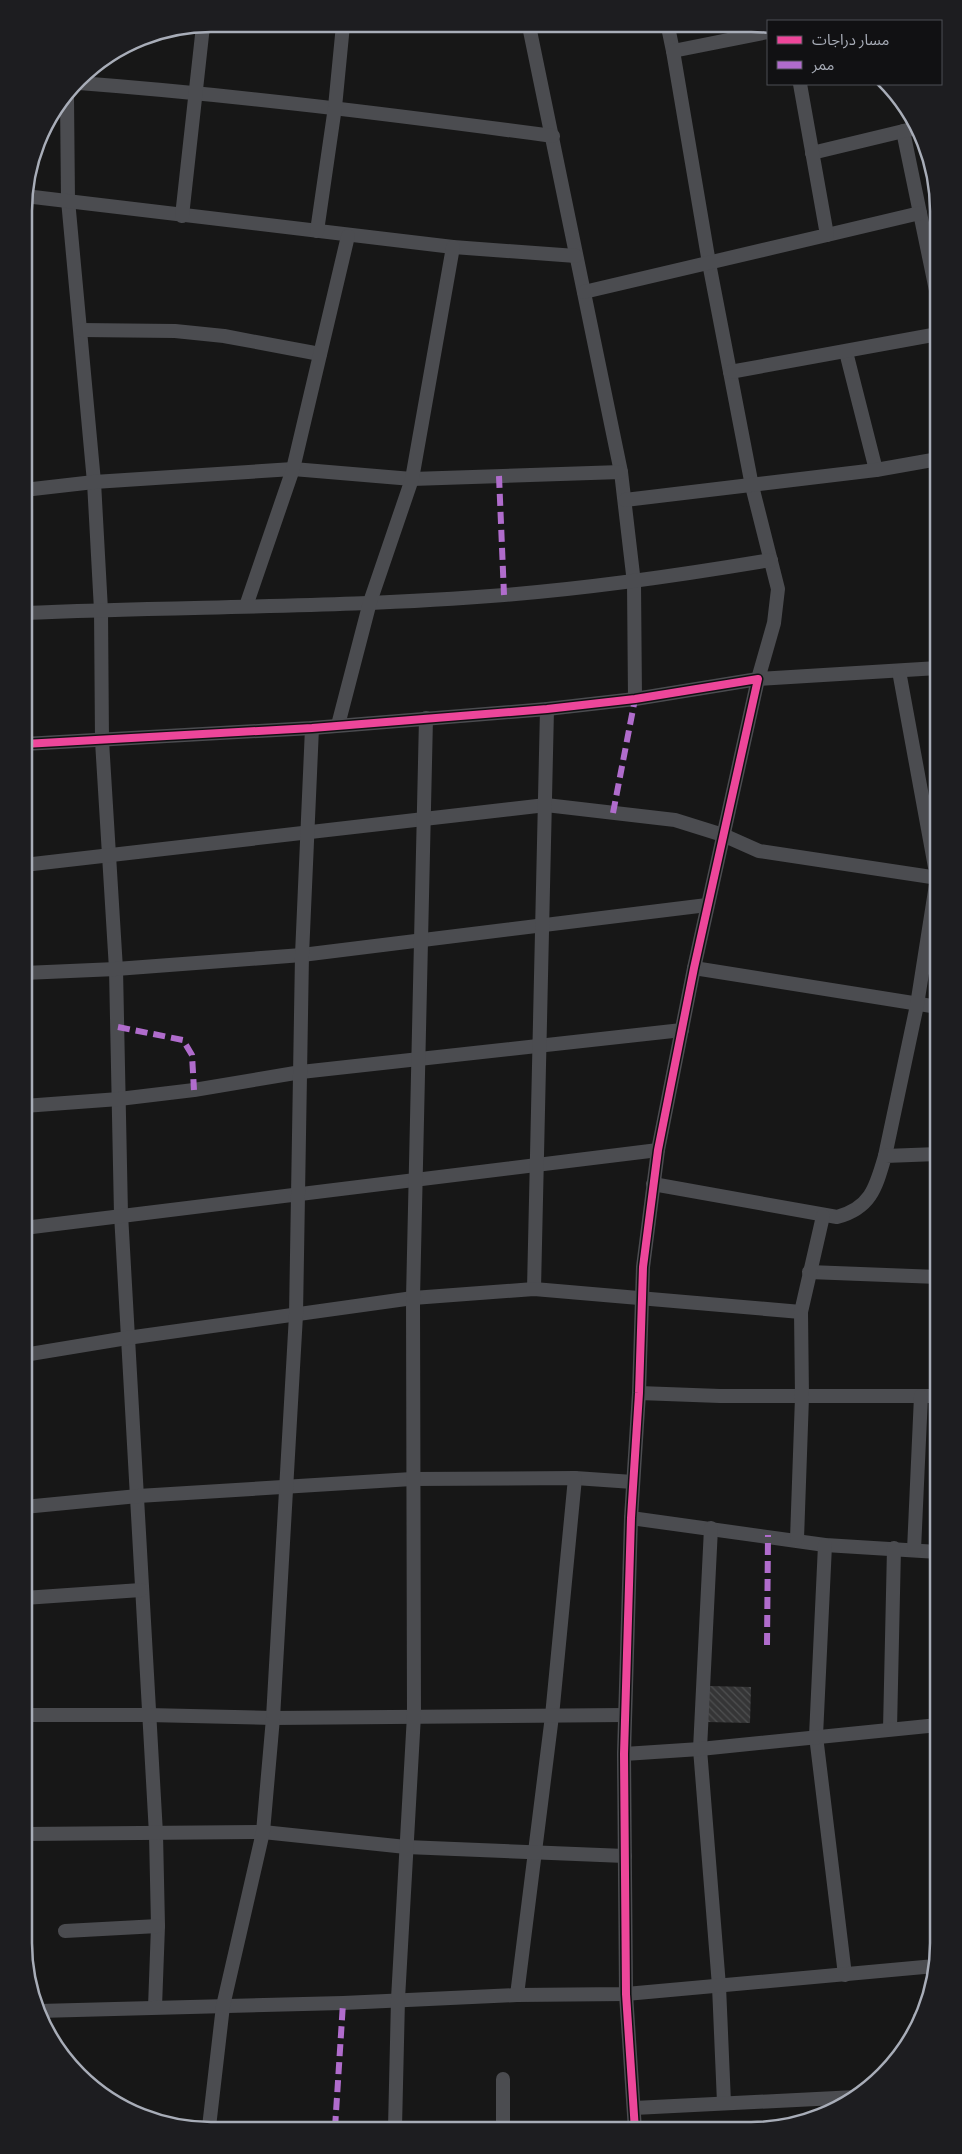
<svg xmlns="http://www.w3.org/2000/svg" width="962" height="2154" viewBox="0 0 962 2154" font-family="Manrope,'Noto Sans Arabic',sans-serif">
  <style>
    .building { fill: url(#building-back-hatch) }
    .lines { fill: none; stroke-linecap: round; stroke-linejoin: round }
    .street { stroke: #4b4c50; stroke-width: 14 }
    .quiet { stroke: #b06ccc; stroke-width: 6; stroke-dasharray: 12 6; stroke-linecap: butt }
    .cycleway-casing { stroke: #111113; stroke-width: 11 }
    .cycleway { stroke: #ed469a; stroke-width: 8 }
    .rim { fill: none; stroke: #a8adb8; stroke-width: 2.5 }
  </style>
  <defs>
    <pattern id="building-back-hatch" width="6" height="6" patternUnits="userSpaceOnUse" patternTransform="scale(1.25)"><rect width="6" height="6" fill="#353536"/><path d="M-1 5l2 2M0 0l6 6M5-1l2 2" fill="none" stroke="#4f5051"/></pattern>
  </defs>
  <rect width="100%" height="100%" fill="#171717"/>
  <g class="building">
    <path d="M709,1686L751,1687L750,1723L707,1722Z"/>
    <path d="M924,2013V2014L915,2030L913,2014Z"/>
  </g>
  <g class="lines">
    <g class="street">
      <path d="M529,26L621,472L634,583L635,699"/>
      <path d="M668,27L673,51"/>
      <path d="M768,32L673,51L709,263L752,486L778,589L774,623L758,679L938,668"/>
      <path d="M79,83C237,95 395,115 553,136"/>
      <path d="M67,98L68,200L94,482L101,610L102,741L116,969L121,1214L156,1834L158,1926L155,2007"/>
      <path d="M903,131L938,300"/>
      <path d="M812,153L916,128"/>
      <path d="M25,196L453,247L576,256"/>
      <path d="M182,216L203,26"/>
      <path d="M317,231L335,107L343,25"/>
      <path d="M827,235L920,213"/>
      <path d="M584,292L827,235L800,84"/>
      <path d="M81,330L175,331L224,336L320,354"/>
      <path d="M846,352L876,470"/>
      <path d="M730,372L938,334"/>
      <path d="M24,490L94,482L293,469L412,479L621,472"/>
      <path d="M625,500L876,470L938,459"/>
      <path d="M246,606L293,469L348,236"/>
      <path d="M24,613C184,606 345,608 504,595C594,588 682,575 771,560"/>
      <path d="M338,725L370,602L412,479L453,247"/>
      <path d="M24,744L312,728L547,709L635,699L758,679L694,968L658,1150L643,1267L639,1393L631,1518L624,1754L626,1994L635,2130"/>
      <path d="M24,865L546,805L675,820L723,835L759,851L938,878"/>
      <path d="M694,968L938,1007"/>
      <path d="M24,973L116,969L302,955L707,905"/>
      <path d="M24,1106L119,1099L194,1090L301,1072L682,1030"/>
      <path d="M885,1156L917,1005L937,878L899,671"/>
      <path d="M653,1184L837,1217C871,1208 876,1187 885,1156L938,1154"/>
      <path d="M24,1228L658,1150"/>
      <path d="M809,1272L938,1277"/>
      <path d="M534,1289L547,709"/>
      <path d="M24,1355L127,1338L413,1298L534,1289L801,1312"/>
      <path d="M639,1393L720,1396H938"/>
      <path d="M575,1478L633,1482"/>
      <path d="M24,1507L138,1496L412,1479L575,1478L552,1716L517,1995"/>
      <path d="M631,1518L825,1545L938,1552"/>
      <path d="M711,1528L700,1749L719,1986L724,2103"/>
      <path d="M797,1539L802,1397L801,1312L823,1216"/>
      <path d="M825,1545L816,1736L845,1975"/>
      <path d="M914,1550L921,1396"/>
      <path d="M24,1598L141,1590"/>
      <path d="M24,1715H148L273,1718L624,1715"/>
      <path d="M890,1729L894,1548"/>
      <path d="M624,1754L700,1749L938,1725"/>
      <path d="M24,1834L263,1832L406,1847L625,1856"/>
      <path d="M65,1931L158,1926"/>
      <path d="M39,2011L343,2003L517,1995L626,1994L935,1966"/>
      <path d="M634,2108L856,2097"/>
      <path d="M209,2127L223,2006L263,1832L273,1718L296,1315L302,955L312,728"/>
      <path d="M395,2128L398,1999L414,1715L413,1298L426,718"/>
      <path d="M503,2129V2079"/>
    </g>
    <g class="quiet">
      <path d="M499,476L504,595"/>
      <path d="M613,813L635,699"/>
      <path d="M118,1027L183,1040L192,1055L194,1090"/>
      <path d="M767,1645L768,1535"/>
      <path d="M335,2128L343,2003"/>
    </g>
    <g class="cycleway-casing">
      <path id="cycleway" d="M24,744L312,728L547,709L635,699L758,679L694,968L658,1150L643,1267L639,1393L631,1518L624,1754L626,1994L635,2130"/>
    </g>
    <use href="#cycleway" class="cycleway"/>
  </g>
  <path d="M0 0H962V2154H0ZM211 32H751A179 179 0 0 1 930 211V1943A179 179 0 0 1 751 2122H211A179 179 0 0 1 32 1943V211A179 179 0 0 1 211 32Z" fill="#1d1d20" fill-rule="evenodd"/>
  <path class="rim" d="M211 32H751A179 179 0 0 1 930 211V1943A179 179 0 0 1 751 2122H211A179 179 0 0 1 32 1943V211A179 179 0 0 1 211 32Z"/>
  <rect x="767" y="20" width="175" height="65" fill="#111113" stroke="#4d4f55"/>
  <rect x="777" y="36" width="25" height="8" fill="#ed469a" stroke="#4d4f55"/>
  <text x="812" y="45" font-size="15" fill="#a8adb8">مسار دراجات</text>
  <rect x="777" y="61" width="25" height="8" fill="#b06ccc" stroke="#4d4f55"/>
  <text x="812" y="70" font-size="15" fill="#a8adb8">ممر</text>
</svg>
